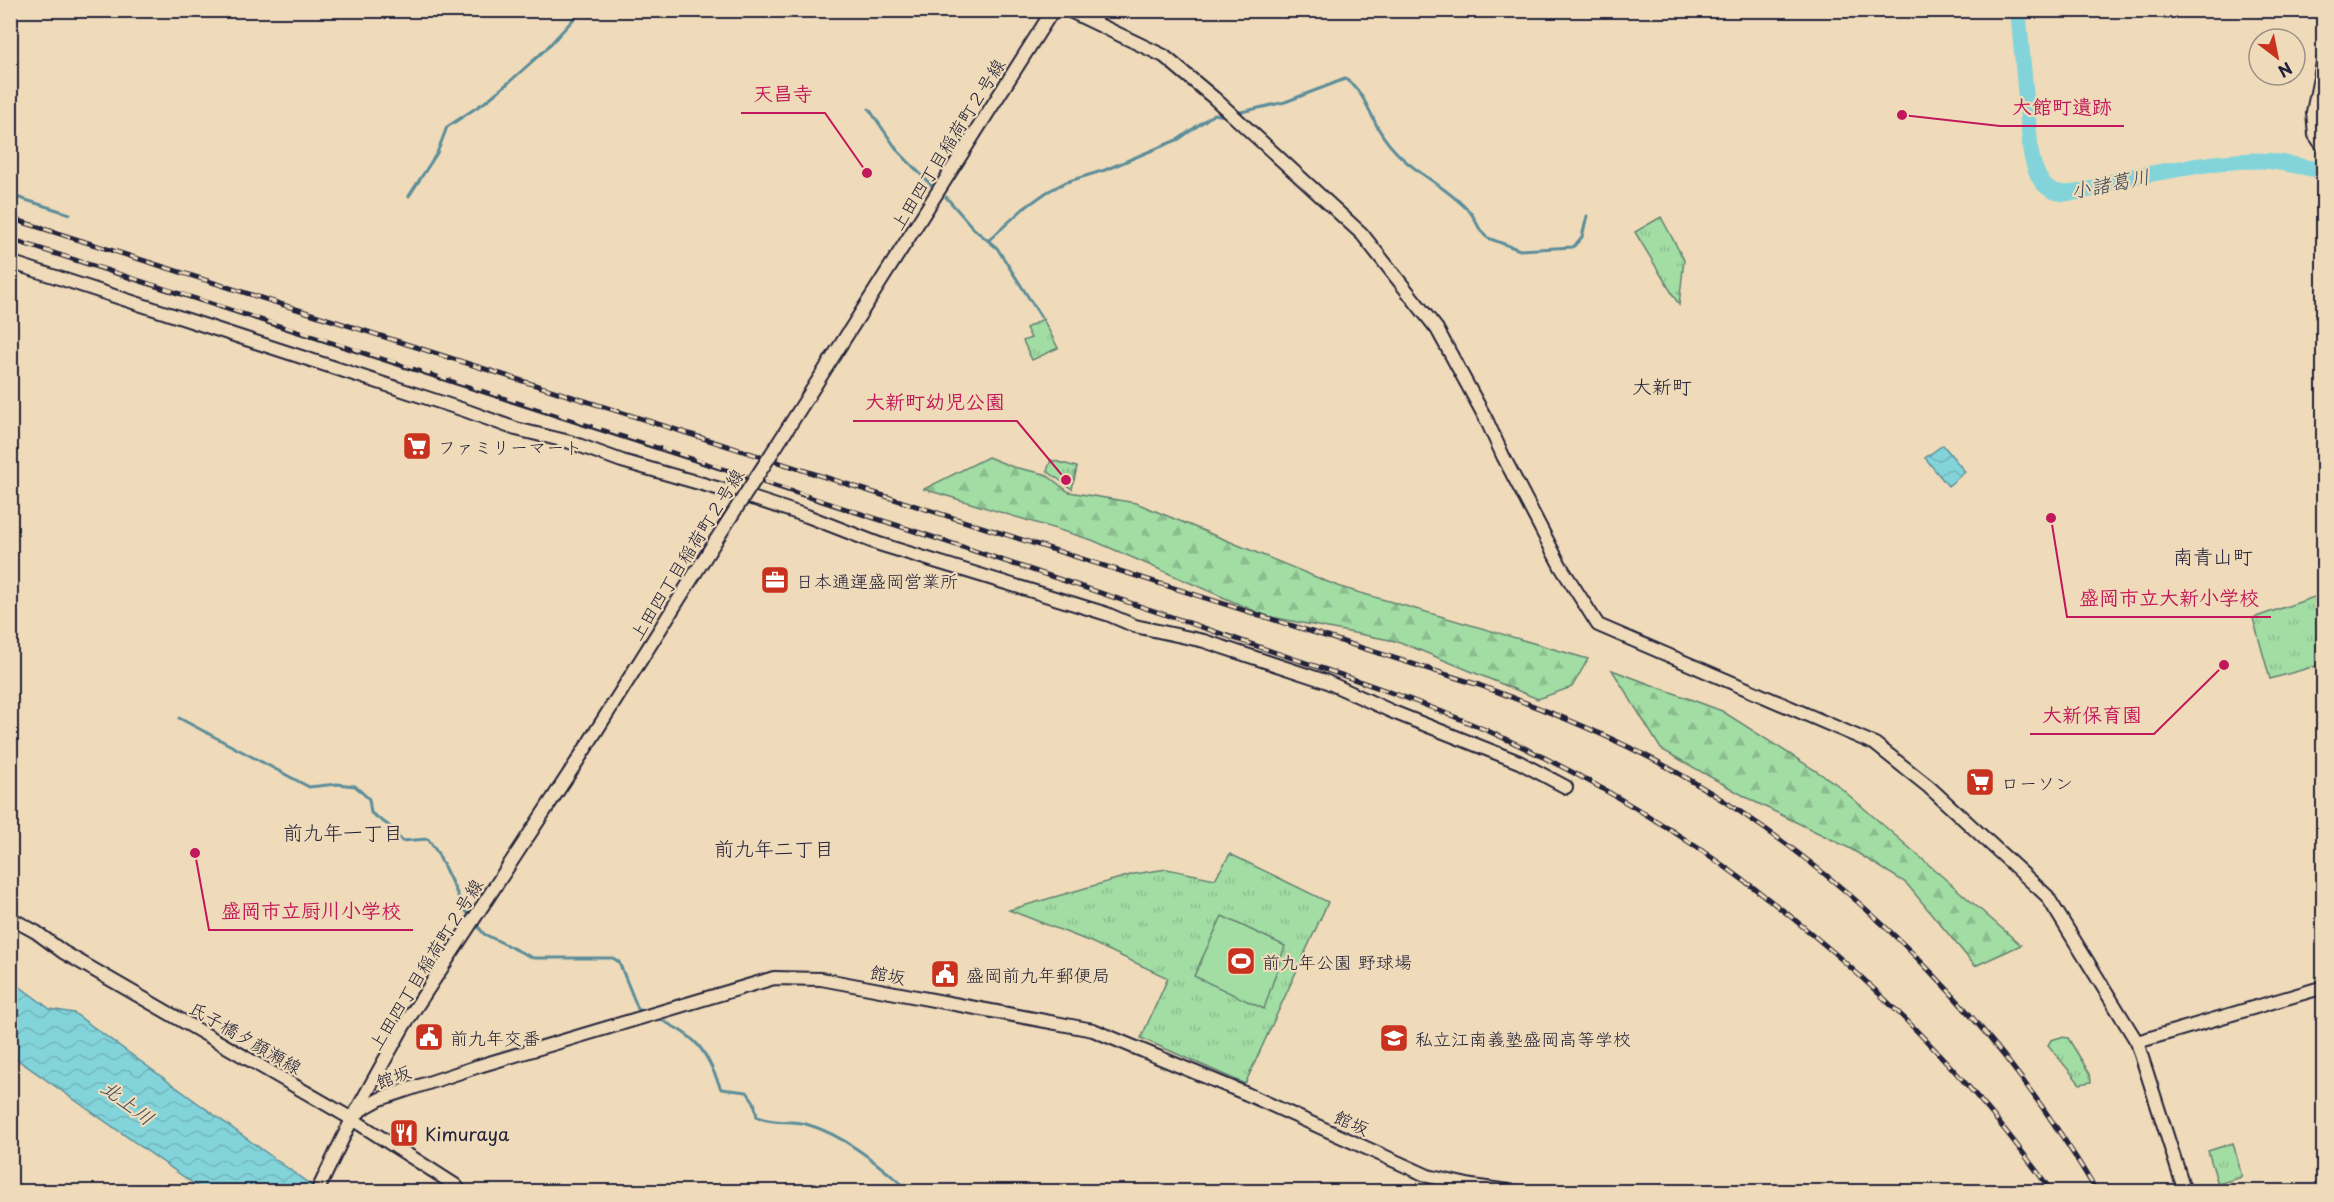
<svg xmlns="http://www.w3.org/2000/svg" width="2334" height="1202" viewBox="0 0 2334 1202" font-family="'Playpen Sans','Klee One',sans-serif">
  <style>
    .forest { fill: url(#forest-firs); stroke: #628070; stroke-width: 1.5 }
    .park { fill: url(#park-tufts); stroke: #628070; stroke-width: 1.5 }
    .garden { fill: #a2dda4; stroke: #628070; stroke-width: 1.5 }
    .water { fill: url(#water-waves); stroke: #5c8d9a; stroke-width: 1.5 }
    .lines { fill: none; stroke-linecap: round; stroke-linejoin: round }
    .stream { stroke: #5c8d9a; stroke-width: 3 }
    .river { stroke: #83d4da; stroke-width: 16 }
    .secondary-casing { stroke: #22223b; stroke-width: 16 }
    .secondary { stroke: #efdbb9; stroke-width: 12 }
    .rail-casing { stroke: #22223b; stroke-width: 5 }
    .rail { stroke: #efdbb9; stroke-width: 3; stroke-dasharray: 9; stroke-linecap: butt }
    .secondary-bridge-casing { stroke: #22223b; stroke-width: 16; stroke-linecap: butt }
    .secondary-bridge { stroke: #efdbb9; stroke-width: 12 }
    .labels { text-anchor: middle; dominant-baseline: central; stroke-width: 4.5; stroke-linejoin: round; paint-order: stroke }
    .street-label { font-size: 18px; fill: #22223b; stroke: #efdbb9 }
    .poi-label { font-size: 18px; fill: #22223b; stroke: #efdbb9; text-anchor: start }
    .water-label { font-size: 20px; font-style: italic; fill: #35465b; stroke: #efdbb9 }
    .neighbourhood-label { font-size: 20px; fill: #22223b; stroke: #efdbb9 }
    .leader { fill: none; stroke: #c2185b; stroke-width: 2 }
    .callout-dot { fill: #c2185b; stroke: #efdbb9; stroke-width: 2 }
    .callout-label { font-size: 20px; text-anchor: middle; font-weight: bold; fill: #c2185b; stroke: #efdbb9; stroke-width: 4.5; stroke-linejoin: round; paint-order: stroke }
  </style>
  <defs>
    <pattern id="forest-firs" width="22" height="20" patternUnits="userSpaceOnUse" patternTransform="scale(1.5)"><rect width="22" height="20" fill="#a2dda4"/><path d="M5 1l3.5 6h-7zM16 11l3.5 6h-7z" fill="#8bbd8e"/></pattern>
    <pattern id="park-tufts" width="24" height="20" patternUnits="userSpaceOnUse" patternTransform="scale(1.5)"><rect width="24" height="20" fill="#a2dda4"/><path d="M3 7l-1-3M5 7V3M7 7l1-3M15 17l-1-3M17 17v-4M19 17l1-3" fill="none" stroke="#8bbd8e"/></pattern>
    <pattern id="water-waves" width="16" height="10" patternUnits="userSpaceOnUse" patternTransform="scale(1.5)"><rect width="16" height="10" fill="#83d4da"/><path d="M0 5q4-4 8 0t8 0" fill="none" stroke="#71b6bc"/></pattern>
  </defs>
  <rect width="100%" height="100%" fill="#efdbb9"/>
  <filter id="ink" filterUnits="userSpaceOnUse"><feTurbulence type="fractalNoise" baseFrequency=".0167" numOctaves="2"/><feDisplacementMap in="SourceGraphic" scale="12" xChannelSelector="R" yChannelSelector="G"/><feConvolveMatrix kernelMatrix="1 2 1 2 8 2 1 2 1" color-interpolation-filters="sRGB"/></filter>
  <g filter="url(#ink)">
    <g class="forest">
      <path d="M988,457L1013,467L1045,474L1069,492L1136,503L1340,587L1588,659L1572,687L1538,699L1400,642L1266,616L1092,540L924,489Z"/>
      <path d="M1612,670L1722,711L1835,783L2021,945L1975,966L1906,883L1851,849L1753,801L1661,749Z"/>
    </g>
    <g class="park">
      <path d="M1661,217L1684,260L1679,305L1635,232Z"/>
      <path d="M1043,319L1058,348L1032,360L1023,341L1031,338L1026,328Z"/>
      <path d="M1051,460L1077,467L1072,489L1047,471Z"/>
      <path d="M2323,594V664L2270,679L2253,618Z"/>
      <path d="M1230,854L1328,902L1245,1084L1141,1038L1168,978L1091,942L1009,910L1134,874L1167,869L1215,879Z"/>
      <path d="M2061,1037L2068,1038L2090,1074L2091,1082L2080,1084L2048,1045L2051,1040Z"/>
      <path d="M2233,1143L2242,1177L2218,1184L2208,1151Z"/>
    </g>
    <path class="garden" d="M1222,916L1285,946L1264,1009L1194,976Z"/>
    <g class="water">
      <path d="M1943,445L1965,472L1948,486L1925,458Z"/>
      <path d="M10,975L19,986L50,1009L74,1013L319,1191H204L11,1055Z"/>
    </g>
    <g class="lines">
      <g class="stream">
        <path d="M869,109L898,151L932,186"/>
        <path d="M1241,112L1285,102L1345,79C1361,87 1370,113 1378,128C1402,170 1438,178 1470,212C1477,220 1478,232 1488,238L1520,250L1573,247L1582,237L1587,216"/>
        <path d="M10,195L70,214"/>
        <path d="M409,196L437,153L447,127L485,102L507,84L545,50L582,10"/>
        <path d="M946,197L974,229L997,248L1041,317"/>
        <path d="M989,240L1023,209L1047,192L1066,182L1105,170L1179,139L1214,114L1225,116"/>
        <path d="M179,718L309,787L337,784L355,786L369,799L371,813L388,825L402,841L428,839L437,852L465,910L471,917"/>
        <path d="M475,923L484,934L533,958H613L619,962L638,1009L646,1013"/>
        <path d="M655,1017C698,1038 703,1045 721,1089L747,1092L754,1102L757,1117C777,1125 789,1119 806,1124C847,1136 879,1165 911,1192"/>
      </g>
      <path class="river" d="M2021,10L2019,20L2031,154C2035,171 2041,191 2062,193C2085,195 2107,181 2129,177C2172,171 2227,158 2270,161C2286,163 2303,167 2320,170"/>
      <g class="secondary-casing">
        <g id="secondary">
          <path d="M1068,10L1164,56L1214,98L1362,234L1437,329L1486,419L1503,456L1561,567L1598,625L1875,744L1929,787L2047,896L2137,1042L2185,1192"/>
          <path d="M2324,58L2313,112L2315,135L2324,148"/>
          <path d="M10,262L467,411L516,429L570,442L622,461L755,499L807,516L879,544L1107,614L1135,626L1204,641L1325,681L1393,712L1519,762L1566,787"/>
          <path d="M786,431L1053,10"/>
          <path d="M10,918L36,932L63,952L352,1119L455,1185L461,1192"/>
          <path d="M2137,1042L2324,987"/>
          <path d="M352,1119L362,1109L380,1099L479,1066L774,978L821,979L1093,1030L1247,1094L1428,1176L1472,1186L1516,1192"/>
          <path d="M317,1192L352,1119L403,1027L578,760L716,540"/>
        </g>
      </g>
      <use href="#secondary" class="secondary"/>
      <g class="rail-casing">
        <g id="rail">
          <path d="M10,218L1479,685C1551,712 1623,740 1690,780C1858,880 1998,1023 2097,1192"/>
          <path d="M10,239C307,334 604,428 899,526C1023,567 1147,608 1271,651C1350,678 1431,704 1508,740C1722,840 1914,999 2052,1192"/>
        </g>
      </g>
      <use href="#rail" class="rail"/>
      <g class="secondary-bridge-casing">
        <path id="secondary-bridge" d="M716,540L786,431"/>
      </g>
      <use href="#secondary-bridge" class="secondary-bridge"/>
    </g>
  </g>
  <defs>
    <g id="supermarket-square" transform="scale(1.5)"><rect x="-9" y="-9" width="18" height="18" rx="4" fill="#c8321e" stroke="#efdbb9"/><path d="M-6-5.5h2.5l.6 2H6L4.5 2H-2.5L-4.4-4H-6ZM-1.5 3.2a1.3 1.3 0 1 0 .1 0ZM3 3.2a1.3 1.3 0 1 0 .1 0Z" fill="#fff"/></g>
    <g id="office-square" transform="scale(1.5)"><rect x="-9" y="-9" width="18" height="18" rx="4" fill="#c8321e" stroke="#efdbb9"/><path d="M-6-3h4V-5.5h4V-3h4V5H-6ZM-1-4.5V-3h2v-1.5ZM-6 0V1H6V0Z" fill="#fff"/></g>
    <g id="stadium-square" transform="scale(1.5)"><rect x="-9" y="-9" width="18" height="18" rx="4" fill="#c8321e" stroke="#efdbb9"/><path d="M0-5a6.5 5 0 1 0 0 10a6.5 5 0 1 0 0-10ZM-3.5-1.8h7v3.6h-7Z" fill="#fff"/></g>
    <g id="civic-square" transform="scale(1.5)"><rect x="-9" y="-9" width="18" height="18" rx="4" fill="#c8321e" stroke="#efdbb9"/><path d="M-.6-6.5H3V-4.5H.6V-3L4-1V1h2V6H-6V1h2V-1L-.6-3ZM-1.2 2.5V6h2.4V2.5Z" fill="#fff"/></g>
    <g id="school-square" transform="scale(1.5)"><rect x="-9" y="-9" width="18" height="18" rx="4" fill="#c8321e" stroke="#efdbb9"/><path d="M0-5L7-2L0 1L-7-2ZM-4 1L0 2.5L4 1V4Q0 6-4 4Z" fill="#fff"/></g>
    <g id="restaurant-square" transform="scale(1.5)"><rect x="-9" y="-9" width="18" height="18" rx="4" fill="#c8321e" stroke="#efdbb9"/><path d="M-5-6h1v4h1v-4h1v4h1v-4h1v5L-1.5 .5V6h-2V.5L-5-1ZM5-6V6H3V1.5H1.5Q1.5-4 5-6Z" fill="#fff"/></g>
  </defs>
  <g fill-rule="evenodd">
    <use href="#supermarket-square" x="417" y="446"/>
    <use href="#office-square" x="775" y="580"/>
    <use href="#supermarket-square" x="1980" y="782"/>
    <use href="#stadium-square" x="1241" y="961"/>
    <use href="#civic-square" x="945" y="974"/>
    <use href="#civic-square" x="429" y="1037"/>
    <use href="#school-square" x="1394" y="1038"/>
    <use href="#restaurant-square" x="404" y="1133"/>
  </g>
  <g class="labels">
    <g class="street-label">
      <text transform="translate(947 144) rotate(-58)">上田四丁目稲荷町２号線</text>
      <text transform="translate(686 554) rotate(-58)">上田四丁目稲荷町２号線</text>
      <text transform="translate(425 964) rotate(-58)">上田四丁目稲荷町２号線</text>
      <text transform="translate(888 974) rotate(11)">館坂</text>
      <text transform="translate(246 1037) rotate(30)">氏子橋夕顔瀬線</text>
      <text transform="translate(393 1076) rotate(-20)">館坂</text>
      <text transform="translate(1352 1122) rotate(24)">館坂</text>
    </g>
    <g class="poi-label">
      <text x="438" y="446">ファミリーマート</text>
      <text x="796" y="580">日本通運盛岡営業所</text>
      <text x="2001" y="782">ローソン</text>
      <text x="1262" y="961">前九年公園 野球場</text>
      <text x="966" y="974">盛岡前九年郵便局</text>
      <text x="450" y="1037">前九年交番</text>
      <text x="1415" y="1038">私立江南義塾盛岡高等学校</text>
      <text x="425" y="1133">Kimuraya</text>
    </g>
    <g class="water-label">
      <text transform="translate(2110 183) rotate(-11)">小諸葛川</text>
      <text transform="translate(128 1102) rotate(37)">北上川</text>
    </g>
    <g class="neighbourhood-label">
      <text x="1662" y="386">大新町</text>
      <text x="2213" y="556">南青山町</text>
      <text x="343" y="832">前九年一丁目</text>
      <text x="774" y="848">前九年二丁目</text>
    </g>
  </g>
  <path class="leader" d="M867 173L825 113H741M1902 115L2000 126H2124M1066 480L1017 421H853M2051 518L2067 617H2271M2224 665L2154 734H2030M195 853L209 930H413"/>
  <g class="callout-dot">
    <circle cx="867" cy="173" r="6"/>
    <circle cx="1902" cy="115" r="6"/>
    <circle cx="1066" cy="480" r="6"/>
    <circle cx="2051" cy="518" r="6"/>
    <circle cx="2224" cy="665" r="6"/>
    <circle cx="195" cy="853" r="6"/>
  </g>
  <g class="callout-label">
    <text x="783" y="101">天昌寺</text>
    <text x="2062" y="114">大館町遺跡</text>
    <text x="935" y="409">大新町幼児公園</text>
    <text x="2169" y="605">盛岡市立大新小学校</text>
    <text x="2092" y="722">大新保育園</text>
    <text x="311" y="918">盛岡市立厨川小学校</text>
  </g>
  <rect width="2334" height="1202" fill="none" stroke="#efdbb9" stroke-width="36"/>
  <rect x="18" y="18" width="2298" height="1166" fill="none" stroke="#22223b" stroke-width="2" filter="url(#ink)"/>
  <g transform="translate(2277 57) rotate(148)"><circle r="28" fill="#efdbb9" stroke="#9d9187" stroke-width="1.5"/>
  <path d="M0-4.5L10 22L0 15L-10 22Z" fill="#c8321e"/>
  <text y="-9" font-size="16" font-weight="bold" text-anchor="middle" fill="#22223b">N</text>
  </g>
</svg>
